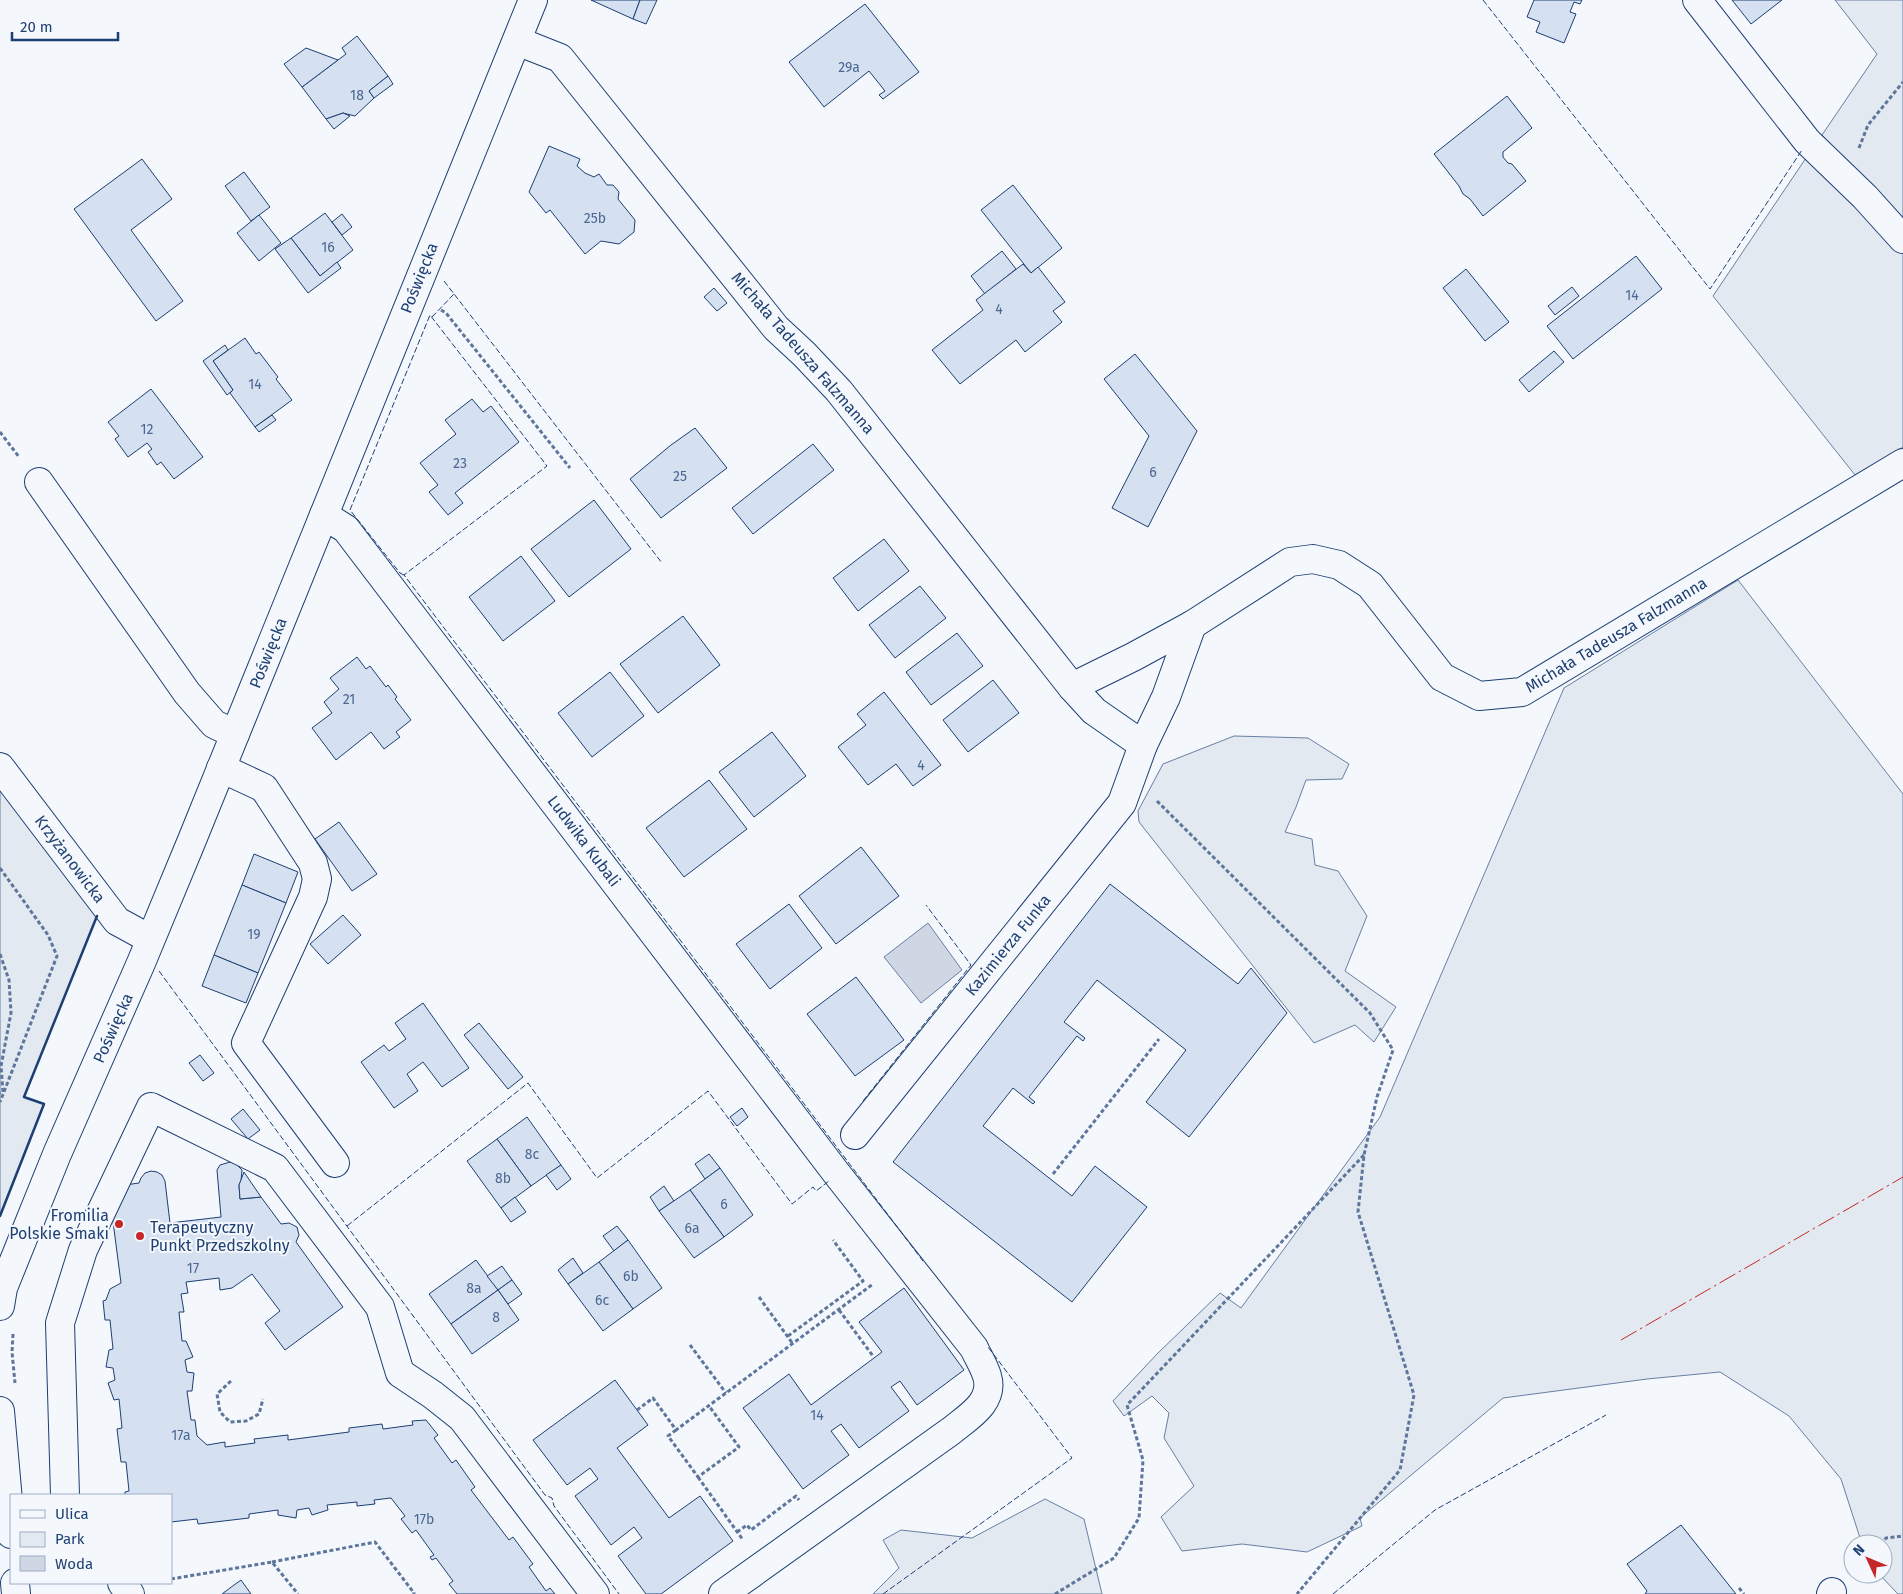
<svg xmlns="http://www.w3.org/2000/svg" width="1903" height="1594" viewBox="0 0 1903 1594" font-family="'Fira Sans',sans-serif">
  <style>
    .green { fill: #e3e9f0; stroke: #687fa3 }
    .water { fill: #cfd7e4; stroke: #687fa3 }
    .building { fill: #d5e0f0; stroke: #1d3f73 }
    .lines { fill: none; stroke-linecap: round; stroke-linejoin: round }
    .minor-casing { stroke: #1d3f73; stroke-width: 30 }
    .path { stroke: #5e769c; stroke-width: 3; stroke-dasharray: 4 2.5; stroke-linecap: butt }
    .minor { stroke: #f4f7fb; stroke-width: 28 }
    .fence { stroke: #1d3f73; stroke-width: 1; stroke-dasharray: 6 2.5; stroke-linecap: butt }
    .wall { stroke: #1d3f73; stroke-width: 2.5 }
    .power { stroke: #c62828; stroke-width: 1; stroke-dasharray: 18 4 2.5 4; stroke-linecap: butt }
    .poi-dot { fill: #c62828; stroke: #f4f7fb; stroke-width: 2 }
    .labels { text-anchor: middle; dominant-baseline: central; stroke-width: 4; stroke-linejoin: round; paint-order: stroke }
    .number-label { font-size: 14px; fill: #4b6792 }
    .street-label { font-size: 16px; fill: #1d3f73; stroke: #f4f7fb }
    .poi-label { font-size: 16px; fill: #1d3f73; stroke: #f4f7fb; text-anchor: end }
  </style>
  <rect width="100%" height="100%" fill="#f4f7fb"/>
  <g class="green">
    <path d="M1835,0H1903V223L1822,135L1877,54Z"/>
    <path d="M1808,155L1903,250V447L1855,475L1713,296Z"/>
    <path d="M1738,580L1903,794V1594H1898L1879,1574H1883V1544H1862L1841,1479L1789,1416L1720,1372L1647,1379L1503,1398L1360,1518L1362,1526L1307,1552L1242,1544L1182,1551L1161,1517L1194,1486L1164,1438L1169,1413L1152,1396L1124,1416L1113,1401L1157,1354L1220,1293L1241,1308L1380,1117L1564,688Z"/>
    <path d="M1234,736L1308,738L1349,764L1342,779L1306,780L1296,807L1285,832L1312,839L1315,865L1338,871L1367,916L1345,971L1396,1007L1374,1042L1355,1025L1314,1043L1139,822L1138,811L1163,764Z"/>
    <path d="M0,788L97,916L24,1097L44,1104L0,1216Z"/>
    <path d="M1045,1499L1084,1519L1102,1594H873L899,1568L883,1540L901,1530L972,1538Z"/>
  </g>
  <path class="water" d="M928,923L962,970L921,1003L884,957Z"/>
  <g class="building">
    <path d="M591,0H640L633,19Z"/>
    <path d="M640,0H657L646,24L633,19Z"/>
    <path d="M1534,0H1582L1580,4L1574,2L1570,12L1576,14L1564,43L1536,32L1540,22L1527,17Z"/>
    <path d="M1732,0H1782L1751,24Z"/>
    <path d="M865,4L919,72L883,99L879,95L885,91L869,71L824,107L789,62Z"/>
    <path d="M357,36L388,76L369,91L374,98L355,116L343,113L326,119L302,87L346,54L342,48Z"/>
    <path d="M306,48L338,60L302,87L284,64Z"/>
    <path d="M388,76L393,84L374,98L369,91Z"/>
    <path d="M1507,96L1532,128L1503,152V157L1508,163L1512,164L1526,181L1483,216L1470,199L1463,194L1459,186L1434,154Z"/>
    <path d="M343,113L350,116L334,129L326,119Z"/>
    <path d="M549,146L580,159L577,166L585,173L594,177L599,174L607,185H613L619,192L618,199L635,220L634,232L619,244L601,241L585,254L550,210L546,213L529,192Z"/>
    <path d="M142,159L172,199L131,230L183,301L156,321L74,209Z"/>
    <path d="M244,172L270,207L251,221L225,186Z"/>
    <path d="M1013,185L1062,248L1031,273L981,210Z"/>
    <path d="M325,213L353,250L320,276L291,238Z"/>
    <path d="M342,214L352,227L342,235L332,222Z"/>
    <path d="M259,215L281,243L259,261L237,233Z"/>
    <path d="M291,238L320,276L337,262L341,268L308,293L275,249Z"/>
    <path d="M1002,251L1016,269L985,294L971,276Z"/>
    <path d="M1636,256L1662,289L1573,359L1547,326Z"/>
    <path d="M1023,264L1031,273L1038,267L1065,302L1053,311L1062,322L1025,352L1016,340L960,384L932,350L983,310L976,300Z"/>
    <path d="M1466,269L1509,322L1485,341L1443,288Z"/>
    <path d="M1572,287L1579,296L1555,315L1548,306Z"/>
    <path d="M714,288L727,303L717,311L704,297Z"/>
    <path d="M245,338L256,354L259,352L278,377L276,379L292,400L255,427L230,393L233,390L213,361Z"/>
    <path d="M225,345L228,350L213,361L233,390L227,395L203,361Z"/>
    <path d="M1554,351L1564,362L1529,392L1519,380Z"/>
    <path d="M1135,354L1197,431L1148,527L1112,508L1149,436L1104,379Z"/>
    <path d="M151,389L203,457L174,479L161,462L157,465L148,452L152,449L147,443L128,457L115,439L119,436L108,422Z"/>
    <path d="M472,399L483,412L491,406L519,442L455,493L463,503L448,515L429,492L438,485L420,463L456,434L445,420Z"/>
    <path d="M272,415L276,420L259,432L255,427Z"/>
    <path d="M695,428L727,468L661,518L630,479L671,445Z"/>
    <path d="M813,444L834,470L753,534L732,508Z"/>
    <path d="M594,500L631,549L569,597L531,549Z"/>
    <path d="M884,539L909,571L858,611L833,578Z"/>
    <path d="M521,556L555,601L503,641L469,597Z"/>
    <path d="M920,586L946,618L895,658L869,625Z"/>
    <path d="M683,616L720,665L658,713L620,664Z"/>
    <path d="M957,633L983,666L931,705L906,672Z"/>
    <path d="M357,657L366,669L370,666L386,687L388,685L397,697L395,699L411,720L396,732L400,737L384,749L371,732L336,760L312,728L332,713L324,702L339,689L330,678Z"/>
    <path d="M610,672L644,716L592,757L558,713Z"/>
    <path d="M993,680L1019,713L968,752L943,720Z"/>
    <path d="M884,692L941,765L913,786L896,764L868,785L838,747L866,725L857,714Z"/>
    <path d="M772,732L806,776L754,817L719,772Z"/>
    <path d="M709,780L747,829L684,877L646,828Z"/>
    <path d="M339,822L377,874L352,891L315,839Z"/>
    <path d="M861,847L899,896L836,944L799,896Z"/>
    <path d="M254,854L298,872L286,903L242,885Z"/>
    <path d="M1110,884L1238,984L1251,968L1287,1013L1189,1137L1146,1102L1186,1050L1097,980L1064,1022L1085,1038L1083,1041L1077,1036L1029,1097L1035,1102L1033,1104L1013,1088L983,1126L1072,1196L1095,1166L1147,1207L1072,1302L893,1162Z"/>
    <path d="M242,885L286,903L258,973L214,955Z"/>
    <path d="M789,904L822,948L770,989L736,944Z"/>
    <path d="M343,915L361,935L328,964L310,944Z"/>
    <path d="M214,955L258,973L246,1003L202,986Z"/>
    <path d="M856,977L904,1040L855,1076L807,1014Z"/>
    <path d="M423,1003L469,1068L442,1087L423,1062L407,1074L418,1091L394,1108L361,1062L384,1045L389,1051L406,1039L395,1023Z"/>
    <path d="M479,1023L523,1077L508,1089L464,1035Z"/>
    <path d="M200,1055L214,1073L203,1081L189,1063Z"/>
    <path d="M742,1108L748,1117L737,1126L730,1117Z"/>
    <path d="M243,1109L260,1130L248,1139L231,1119Z"/>
    <path d="M527,1117L561,1165L531,1186L497,1139Z"/>
    <path d="M497,1139L531,1186L501,1208L467,1161Z"/>
    <path d="M709,1154L720,1168L705,1179L695,1164Z"/>
    <path d="M230,1162L235,1163L242,1170L241,1181L239,1185L240,1199L261,1197L281,1224L289,1223L297,1227L299,1235L296,1242L343,1307L285,1350L265,1323L280,1311L252,1274L232,1288L220,1290L219,1278L186,1282L188,1293L181,1294L184,1312H179L182,1341H186L193,1357L185,1360L187,1372L194,1373L192,1391H187L191,1420H195L197,1436L207,1445L225,1442V1447L255,1443L254,1439L288,1435V1440L349,1432V1428L382,1424L383,1429L413,1425L412,1421L426,1420L438,1435L434,1438L452,1463L456,1460L475,1487L471,1490L509,1540L513,1537L533,1564L529,1567L546,1591L550,1588L555,1594H457L449,1584L453,1581L436,1558L432,1560L430,1557L434,1555L416,1530L412,1533L401,1519L405,1516L391,1498L374,1500L375,1504L357,1506V1502L327,1505L328,1510L312,1515L309,1508L297,1510L296,1518L278,1515V1510L249,1514V1518L198,1524L197,1519L171,1522V1495H125V1492L129,1491L126,1462H121L117,1429L122,1428L119,1399L114,1400L108,1383L115,1380L113,1368L106,1367L109,1350L113,1349L110,1320H105L103,1301L106,1300L110,1289L121,1283L112,1214L125,1185L139,1183L141,1178L145,1173L151,1171L157,1172L162,1175L165,1181L170,1223L221,1217L217,1170L220,1165Z"/>
    <path d="M561,1165L571,1179L557,1190L546,1175Z"/>
    <path d="M720,1168L753,1215L724,1237L690,1190Z"/>
    <path d="M244,1172L261,1197L240,1199L239,1185Z"/>
    <path d="M664,1186L674,1201L659,1211L650,1197Z"/>
    <path d="M690,1190L724,1237L694,1258L659,1211Z"/>
    <path d="M515,1197L526,1212L511,1222L501,1208Z"/>
    <path d="M617,1226L628,1240L614,1251L603,1236Z"/>
    <path d="M628,1240L662,1288L633,1309L599,1262Z"/>
    <path d="M573,1258L583,1273L568,1284L558,1270Z"/>
    <path d="M476,1260L498,1290L451,1324L429,1294Z"/>
    <path d="M599,1262L633,1309L603,1331L568,1284Z"/>
    <path d="M502,1266L512,1280L498,1290L487,1276Z"/>
    <path d="M512,1280L522,1294L508,1304L498,1290Z"/>
    <path d="M904,1288L964,1370L917,1405L900,1381L891,1387L909,1411L859,1448L841,1424L831,1431L849,1455L803,1489L743,1408L789,1374L811,1405L882,1352L859,1322Z"/>
    <path d="M498,1290L519,1320L472,1354L451,1324Z"/>
    <path d="M615,1380L648,1425L617,1448L669,1518L700,1496L733,1541L661,1594H646L618,1556L642,1538L634,1527L611,1545L575,1496L598,1479L590,1468L567,1485L533,1440Z"/>
    <path d="M1681,1525L1736,1594H1645L1647,1591L1627,1564Z"/>
    <path d="M241,1580L251,1594H222L234,1585Z"/>
  </g>
  <g class="lines">
    <g class="minor-casing">
      <g id="minor">
        <path d="M1697,0L1807,141L1865,197L1903,239"/>
        <path d="M517,41L560,58L776,328L804,354L839,391L1072,687L1094,711L1143,745"/>
        <path d="M39,482L187,693L214,724L235,734"/>
        <path d="M324,515L346,529L837,1174L974,1348C978,1357 984,1366 987,1376C995,1402 968,1417 951,1431L723,1594"/>
        <path d="M1072,687L1133,657L1192,625L1290,562L1313,559L1339,565L1370,585L1442,677L1479,696L1522,692L1903,463"/>
        <path d="M0,767L117,921L150,939"/>
        <path d="M221,768L264,788L313,863L317,879L313,897L246,1043L335,1163"/>
        <path d="M855,1135L1122,803L1143,745L1166,697L1192,625"/>
        <path d="M0,1306L3,1288L57,1154L141,963L192,840L533,0"/>
        <path d="M0,1411L11,1534"/>
        <path d="M65,1495L60,1323L83,1250L151,1107L275,1168L380,1307L400,1373L433,1395L462,1418L595,1594"/>
        <path d="M15,1583L16,1594"/>
        <path d="M122,1583L130,1594"/>
        <path d="M1831,1594L1832,1592"/>
      </g>
    </g>
    <g class="path">
      <path d="M1859,148L1868,125L1903,82"/>
      <path d="M441,310L446,313L570,468"/>
      <path d="M0,432L19,457"/>
      <path d="M1157,801L1370,1013L1393,1050L1377,1097L1364,1155L1358,1212L1414,1395L1400,1470L1297,1594"/>
      <path d="M0,868L48,935L57,956L0,1102"/>
      <path d="M0,954L9,980L11,1013L1,1066L3,1092L0,1093"/>
      <path d="M1053,1174L1159,1039"/>
      <path d="M759,1297L793,1344"/>
      <path d="M839,1310L873,1356"/>
      <path d="M13,1334L12,1352L15,1383"/>
      <path d="M788,1336L863,1281L833,1240"/>
      <path d="M690,1345L726,1393"/>
      <path d="M231,1381L217,1394L220,1412L230,1422L246,1421L259,1414L263,1399"/>
      <path d="M637,1410L653,1398L676,1430L873,1284"/>
      <path d="M676,1430L668,1436L698,1477L739,1447L709,1406"/>
      <path d="M698,1477L743,1540"/>
      <path d="M737,1532L747,1525L751,1530L796,1496L799,1500"/>
      <path d="M1880,1544L1886,1538L1903,1536"/>
      <path d="M272,1562L375,1542L414,1593L413,1594"/>
      <path d="M171,1579L272,1562L298,1594"/>
      <path d="M1739,1588L1744,1594"/>
      <path d="M1055,1594L1114,1558L1139,1518L1143,1460L1127,1405L1364,1155"/>
    </g>
    <use href="#minor" class="minor"/>
    <g class="fence">
      <path d="M1483,0L1710,289L1802,150"/>
      <path d="M444,281L662,563"/>
      <path d="M432,317L454,294"/>
      <path d="M404,575L400,573L350,510L430,315L547,466L404,575L923,1261"/>
      <path d="M159,971L545,1495L552,1498L554,1506L619,1594"/>
      <path d="M863,1101L971,965L926,905"/>
      <path d="M347,1226L528,1083L597,1178L708,1091L792,1204L813,1187L816,1191L829,1181"/>
      <path d="M883,1594L1072,1458L988,1347"/>
      <path d="M1333,1594L1435,1510L1606,1415"/>
    </g>
    <path class="wall" d="M0,1216L44,1104L24,1097L97,916"/>
    <path class="power" d="M1621,1340L1903,1177"/>
  </g>
  <g class="poi-dot">
    <circle cx="119" cy="1224" r="5"/>
    <circle cx="140" cy="1236" r="5"/>
  </g>
  <g class="labels">
    <g class="number-label">
      <text x="849" y="67">29a</text>
      <text x="357" y="95">18</text>
      <text x="595" y="218">25b</text>
      <text x="328" y="247">16</text>
      <text x="1632" y="295">14</text>
      <text x="999" y="309">4</text>
      <text x="255" y="384">14</text>
      <text x="147" y="429">12</text>
      <text x="460" y="463">23</text>
      <text x="1153" y="472">6</text>
      <text x="680" y="476">25</text>
      <text x="349" y="699">21</text>
      <text x="921" y="765">4</text>
      <text x="254" y="934">19</text>
      <text x="532" y="1154">8c</text>
      <text x="503" y="1178">8b</text>
      <text x="724" y="1204">6</text>
      <text x="692" y="1228">6a</text>
      <text x="193" y="1268">17</text>
      <text x="631" y="1276">6b</text>
      <text x="474" y="1288">8a</text>
      <text x="602" y="1300">6c</text>
      <text x="496" y="1317">8</text>
      <text x="817" y="1415">14</text>
      <text x="181" y="1435">17a</text>
      <text x="424" y="1519">17b</text>
    </g>
    <g class="street-label">
      <text transform="translate(419 278) rotate(-68)">Poświęcka</text>
      <text transform="translate(803 353) rotate(49)">Michała Tadeusza Falzmanna</text>
      <text transform="translate(1616 635) rotate(-31)">Michała Tadeusza Falzmanna</text>
      <text transform="translate(268 653) rotate(-68)">Poświęcka</text>
      <text transform="translate(584 841) rotate(53)">Ludwika Kubali</text>
      <text transform="translate(70 859) rotate(53)">Krzyżanowicka</text>
      <text transform="translate(1008 945) rotate(-51)">Kazimierza Funka</text>
      <text transform="translate(113 1028) rotate(-66)">Poświęcka</text>
    </g>
    <g class="poi-label">
      <text x="109" y="1215">Fromilia<tspan x="109" dy="18">Polskie Smaki</tspan></text>
      <text x="150" y="1227" text-anchor="start">Terapeutyczny<tspan x="150" dy="18">Punkt Przedszkolny</tspan></text>
    </g>
  </g>
  <rect x="10" y="1494" width="162" height="90" fill="#f4f7fb" stroke="#9eadc5"/>
  <rect x="20" y="1510" width="25" height="8" fill="#f4f7fb" stroke="#9eadc5"/>
  <text x="55" y="1519" font-size="15" fill="#1d3f73">Ulica</text>
  <rect x="20" y="1532" width="25" height="15" fill="#e3e9f0" stroke="#9eadc5"/>
  <text x="55" y="1544" font-size="15" fill="#1d3f73">Park</text>
  <rect x="20" y="1556" width="25" height="15" fill="#cfd7e4" stroke="#9eadc5"/>
  <text x="55" y="1569" font-size="15" fill="#1d3f73">Woda</text>
  <g transform="translate(1868 1559) rotate(314)"><circle r="24" fill="#f4f7fb" stroke="#9eadc5"/>
  <path d="M0-4L9 19L0 12L-9 19Z" fill="#c62828"/>
  <text y="-8" font-size="14" font-weight="bold" text-anchor="middle" fill="#1d3f73">N</text>
  </g>
  <path d="M12 32v8h106v-8" fill="none" stroke="#1d3f73" stroke-width="2.5"/>
  <text x="20" y="32" font-size="15" fill="#1d3f73" stroke="#f4f7fb" stroke-width="4" paint-order="stroke">20 m</text>
</svg>
